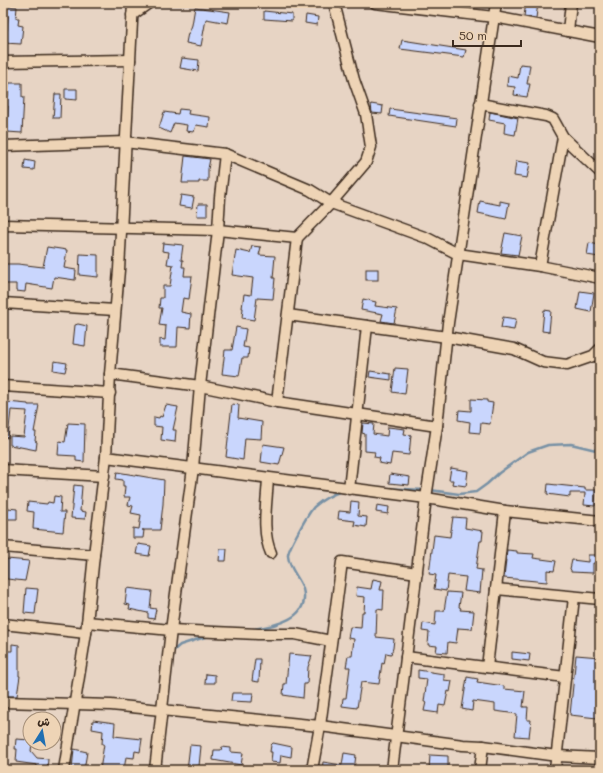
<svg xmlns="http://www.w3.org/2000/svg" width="603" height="773" viewBox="0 0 603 773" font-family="Mali,'Playpen Sans Arabic',sans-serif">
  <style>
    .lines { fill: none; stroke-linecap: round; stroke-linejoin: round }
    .stream { stroke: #7891a5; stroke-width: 2.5 }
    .building { fill: #c9d6fd; stroke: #3b2a1e }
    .minor-casing { stroke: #3b2a1e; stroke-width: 13 }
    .minor { stroke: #eed4b6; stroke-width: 10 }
  </style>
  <rect width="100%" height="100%" fill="#e7d4c4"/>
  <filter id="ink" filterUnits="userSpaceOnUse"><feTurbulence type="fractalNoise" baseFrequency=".025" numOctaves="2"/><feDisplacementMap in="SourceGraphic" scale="8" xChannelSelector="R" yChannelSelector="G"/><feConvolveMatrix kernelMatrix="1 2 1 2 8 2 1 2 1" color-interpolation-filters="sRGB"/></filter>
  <g filter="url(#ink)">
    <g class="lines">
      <g class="stream">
        <path d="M382,488L425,490"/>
        <path d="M430,490L459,494L476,492L487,484L499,473L528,452L548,445L571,444L600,451"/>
        <path d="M253,629C274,626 311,619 303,589C300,578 289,569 288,556C287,550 310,510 315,506C323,499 333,494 342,491"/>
        <path d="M172,652L180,645L202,638L211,636"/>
      </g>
    </g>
    <g class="building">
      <path d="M526,3H538L536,18L524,16Z"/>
      <path d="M5,6L17,7L16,18H19L18,25L23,26L21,44L4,43V30H7L8,16L4,15Z"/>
      <path d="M195,7L230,12L228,23L206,19L201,46L186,43L188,33H189L192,25Z"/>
      <path d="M264,11L292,14V21L264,19Z"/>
      <path d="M306,15L318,17L317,25L305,23Z"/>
      <path d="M402,40L466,50L464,57L400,49Z"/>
      <path d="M182,58L199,60L198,71L180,68Z"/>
      <path d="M520,64L530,65L527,84H530L527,97L514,95L515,87L507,86L508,76L518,78Z"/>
      <path d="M9,83H22V97H24L22,133L7,132L8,106H7V96H8Z"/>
      <path d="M65,89H77V100L65,99Z"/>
      <path d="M55,94H61L60,118H53Z"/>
      <path d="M371,104L383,106L382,114L372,113Z"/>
      <path d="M179,109L189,110L188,114L210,117L209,127L196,125L194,132L186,131L187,125L174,123L170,133L159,128L164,112L178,114Z"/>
      <path d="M390,109L457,118L456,126L389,116Z"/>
      <path d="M490,112L518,118L515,135L504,133L505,123L489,120Z"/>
      <path d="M185,156L210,159L208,169V181H199V183H182Z"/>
      <path d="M25,160L35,162L34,170L24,169Z"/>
      <path d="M516,161L530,163L527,178L514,176Z"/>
      <path d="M181,195L194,197L192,208L179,206Z"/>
      <path d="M480,201L500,205V201L509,203L506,219L478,213Z"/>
      <path d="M198,204H207V216H197Z"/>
      <path d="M505,233L522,236L518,255L501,253Z"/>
      <path d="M163,243L183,245L181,260H183L182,267H185L184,276H192L189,299L183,298L181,312L191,314L190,328L178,327L177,347H160V339L165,340L166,326L159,325L162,308H159L160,298H163V286H170L173,265L167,264L169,252L162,251Z"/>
      <path d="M589,243L600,245L599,257L587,255Z"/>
      <path d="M252,246L261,247L259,255L275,256L273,278H275L273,299L257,298L254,320L242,318L243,308H242L244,294L251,295L253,278L232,275L236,250L250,253Z"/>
      <path d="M47,247L67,250L64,268L76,270L75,280L54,277L52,288L26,284L25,292L16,291V284H3V264H18L43,267Z"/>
      <path d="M80,254L98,255V277L79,275Z"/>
      <rect x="366" y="269" width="12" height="11"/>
      <path d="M580,291L594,293L591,312L577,309Z"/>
      <path d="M363,299L376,302L375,306L397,309L394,323L381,321L383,314L361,310Z"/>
      <path d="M544,310L551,311L549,332L542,331Z"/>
      <path d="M503,317L516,319L514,330L501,328Z"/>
      <path d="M78,324L87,326L85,346L73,344L75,325Z"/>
      <path d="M236,327L246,329L243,347L249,348L248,358H242L239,376L222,374L225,350H232Z"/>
      <path d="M54,361L67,363L65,372L53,370Z"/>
      <path d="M395,368L408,369L405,394L392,392Z"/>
      <path d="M370,371L391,374V380L369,377Z"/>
      <path d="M471,399L487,400V402L493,403L490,424L481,423L480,433L469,432L470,422L458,420L459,410L471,411Z"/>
      <path d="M7,402L28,404V405H39L34,432H36L35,441L37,442L36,450L10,445V436L24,437L27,411L11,410L8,438L3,437V406L7,407Z"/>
      <path d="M232,404L239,405L238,418L262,422L261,439L245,438L243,460L226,457Z"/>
      <path d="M166,405L178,407L173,430H176L175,442L161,440L162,427L154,426V417L159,418L160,416L162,417Z"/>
      <path d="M68,423L85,424L84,462L76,461V456L58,455L59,441L65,442Z"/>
      <path d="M363,423L374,424L373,434L387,436L388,427L405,429L404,434L411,435L409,455L392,453L390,465L379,463L380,458L374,457L375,452L365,451V434L362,433Z"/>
      <path d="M263,444L284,447L279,465L261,462Z"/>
      <path d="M451,468L468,471L466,486L452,484L453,480H449Z"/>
      <path d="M117,472L164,480L163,504L160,530H142H144L143,538H133V528L139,529L141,515L131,513L133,506L128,505L130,497H124L125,486H123V480L116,479Z"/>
      <path d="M390,474L410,477L409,485L389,483Z"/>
      <path d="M548,484L585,488V490H596L595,506L584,505L585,493H570V497L547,494Z"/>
      <path d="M74,485L82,486L80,511L86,512L85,519L71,518Z"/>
      <path d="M54,496L61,497L60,512H65L63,532L33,529L34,512L27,511L28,502L47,504L48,502L53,503Z"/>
      <path d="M351,501L359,502L358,516L367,517L366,527L354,525L355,521L338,519L339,511L350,512Z"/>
      <path d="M377,505L389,507L388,514L376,512Z"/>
      <path d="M8,508L17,509V519H7Z"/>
      <path d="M453,517L466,518L465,528L483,531L482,541H480L476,569L482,570L480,593L464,591L466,577L448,575L446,591L434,589L436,575L429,574L434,535L450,537Z"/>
      <path d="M138,544L151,546L149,556L136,554Z"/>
      <path d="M220,549H227L226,561H219Z"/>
      <path d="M507,550L517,551V553L534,554L533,558L556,561L554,571L547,570V582L504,578Z"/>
      <path d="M588,555H600V564L593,563V573L571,572V570L570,569L572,560L588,562Z"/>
      <path d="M7,559L29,561L25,581L7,579Z"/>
      <path d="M373,579L382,581L380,590H384L383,610L377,609L376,637L394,639L393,648L391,654L386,653L384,664L382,663L379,684L361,682L357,708L342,706L343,698H346L350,667H346L348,656H352L354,639L348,638L350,627L361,628L362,612H364L365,597L356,596L357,587L371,589Z"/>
      <path d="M26,588L38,589L35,614L24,613Z"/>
      <path d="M127,588L152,591L150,608L156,609L154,619L148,618V613L129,609L130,605L125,604Z"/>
      <path d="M447,592L461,593L459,607L461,608L460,610L474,611L472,629L458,628L456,643L448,642L447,653L436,652L437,646L428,645L429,632L422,631L423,623L435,625L436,611H444Z"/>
      <path d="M12,644L19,645V676H20L17,696H3V664H6V651H12Z"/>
      <path d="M512,652L530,654L529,661L512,659Z"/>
      <path d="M289,654L312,656L308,667L307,684H304L303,698L283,695L284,684H286Z"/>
      <path d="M576,655L600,657L598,686H600L597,718L570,715Z"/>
      <path d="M255,659H260L259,682L252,681Z"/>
      <path d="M418,670L444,674V680L452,681L450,692L448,691L445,706L439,705L438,713L424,711L426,702H424L427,679L418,678Z"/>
      <path d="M206,674L215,675V683H205Z"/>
      <path d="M467,677L478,679L477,682L504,686V689L525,691L523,707H528L527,720H531L529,737L515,736L517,714L495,711V704L473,701L472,711L462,709Z"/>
      <path d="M232,693H253L252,702L231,701Z"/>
      <path d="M93,720L115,723L114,736L142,739L140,752L135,751L134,758L126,757L124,770H100L104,744H102L103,731L92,729Z"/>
      <path d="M16,739L30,740V743H32L31,751L37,758L48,759L47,770H37V765L16,762L17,749H15Z"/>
      <path d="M273,743L292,747L291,757L281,755L280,763L271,762L272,752H270L271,745Z"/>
      <path d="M190,745L201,746L199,766H195L194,770H187Z"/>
      <path d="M222,747L231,748V752L243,753L241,765L213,760L214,750H221Z"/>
      <path d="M74,749L87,752L84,770L72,769Z"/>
      <path d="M344,753L356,755L354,770H322L323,762L342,765Z"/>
      <path d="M430,755L448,756V770H429Z"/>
    </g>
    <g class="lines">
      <g class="minor-casing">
        <g id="minor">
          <path d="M375,3L494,17L600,37"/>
          <path d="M132,15L149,3"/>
          <path d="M568,31L571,3"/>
          <path d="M3,62L130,60"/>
          <path d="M480,104L546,116L553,119L563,137L600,172"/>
          <path d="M3,146L125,142L225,154L310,190L331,203L427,238L458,254L540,266L600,278"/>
          <path d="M3,225L218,230L297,238"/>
          <path d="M540,266L563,137"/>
          <path d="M3,303L115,310"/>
          <path d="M288,315L447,337L514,349L543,362L567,365L593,356L600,349"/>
          <path d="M110,374L200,386L277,402L437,426"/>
          <path d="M3,386L110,393"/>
          <path d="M277,402L297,238L331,203L366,162L371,147L366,114L354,80L334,3"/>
          <path d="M106,457L426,498L505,511L600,521"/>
          <path d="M3,470L104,476"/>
          <path d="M268,478C267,502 261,531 271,553"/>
          <path d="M349,489L367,326"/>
          <path d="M3,547L94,555"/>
          <path d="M496,589L600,599"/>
          <path d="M87,622L171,630L258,634H295L331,641"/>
          <path d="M3,624L86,633"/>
          <path d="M406,657L565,677"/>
          <path d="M487,667L505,511"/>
          <path d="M3,702L111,705L320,726L463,745L483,746L557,756L600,758"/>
          <path d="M64,770L86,633L94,555L106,457L110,374L119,270L133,3"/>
          <path d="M155,770L171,630L193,468L200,386L218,230L220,197L225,154"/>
          <path d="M312,770L320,726L342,562L417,573"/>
          <path d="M392,770L426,498L437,426L448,323L496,3"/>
          <path d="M480,770L483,746"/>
          <path d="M555,770L574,597"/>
        </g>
      </g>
      <use href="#minor" class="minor"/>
    </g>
  </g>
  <rect width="603" height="773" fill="none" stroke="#eed4b6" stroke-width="16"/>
  <rect x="8" y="8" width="587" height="757" fill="none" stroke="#3b2a1e" stroke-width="1.5" filter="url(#ink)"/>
  <g transform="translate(42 731) rotate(11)"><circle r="19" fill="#eed4b6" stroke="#a69079"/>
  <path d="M0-3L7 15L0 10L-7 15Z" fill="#1f6fb2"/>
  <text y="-6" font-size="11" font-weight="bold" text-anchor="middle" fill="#3b2a1e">ش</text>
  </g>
  <path d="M453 40v6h68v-6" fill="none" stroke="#3b2a1e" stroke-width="2"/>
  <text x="459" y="40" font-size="12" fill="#3b2a1e" stroke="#eed4b6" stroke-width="3" paint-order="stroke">50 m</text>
</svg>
